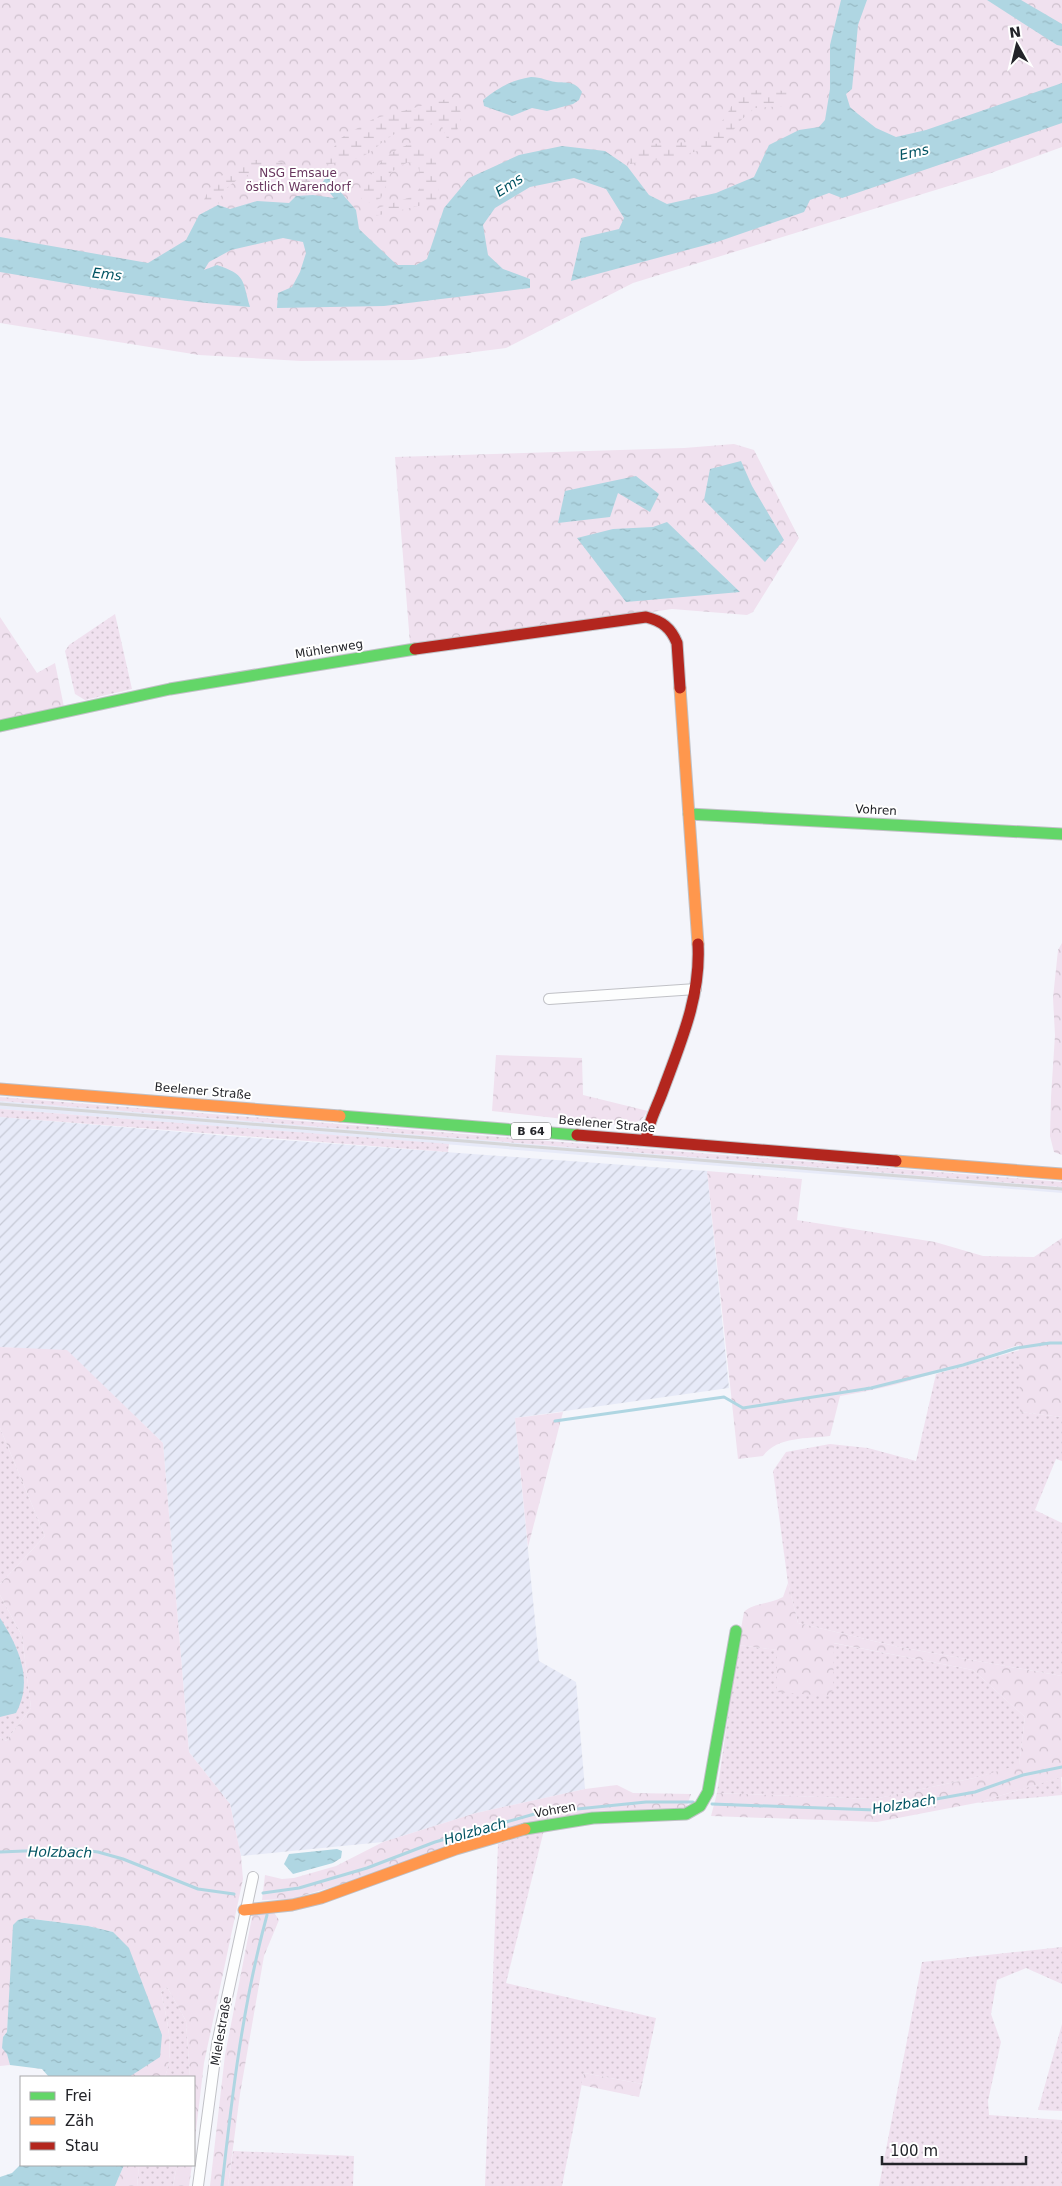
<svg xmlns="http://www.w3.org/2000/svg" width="1062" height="2186" viewBox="0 0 1062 2186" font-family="'DejaVu Sans',sans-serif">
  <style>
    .built { fill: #e7eaf8 }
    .industrial { fill: url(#industrial-furrows) }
    .grass { fill: url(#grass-dots) }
    .forest { fill: url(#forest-crowns) }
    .wetland { fill: url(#wetland-marsh) }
    .water { fill: url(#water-ripples) }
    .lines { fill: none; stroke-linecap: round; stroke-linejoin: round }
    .stream { stroke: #afd6e2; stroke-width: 3 }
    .street-casing { stroke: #c0c1c6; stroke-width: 12 }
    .fast-casing { stroke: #c0c1c6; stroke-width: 13 }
    .slow-casing { stroke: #c0c1c6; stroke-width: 13 }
    .jam-casing { stroke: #c0c1c6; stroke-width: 13 }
    .street { stroke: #fdfefe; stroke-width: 10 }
    .fast { stroke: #63d668; stroke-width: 11 }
    .slow { stroke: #ff974d; stroke-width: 11 }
    .jam { stroke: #b3261e; stroke-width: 11 }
    .rail { stroke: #d5d6d8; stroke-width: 3 }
    .labels { text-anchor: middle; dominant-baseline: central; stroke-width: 4; stroke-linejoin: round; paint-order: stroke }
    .shield { fill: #fff; stroke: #656669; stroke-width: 1 }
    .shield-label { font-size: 11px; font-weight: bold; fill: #232429 }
    .park-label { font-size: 12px; fill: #68365e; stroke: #fff }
    .street-label { font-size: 12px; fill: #232429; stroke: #fff }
    .water-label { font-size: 14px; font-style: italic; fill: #005362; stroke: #fff }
  </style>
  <defs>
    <pattern id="industrial-furrows" width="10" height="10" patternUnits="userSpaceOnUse" patternTransform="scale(1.25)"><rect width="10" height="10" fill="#e7eaf8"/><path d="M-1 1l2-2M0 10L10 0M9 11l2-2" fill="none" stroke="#c6c9d5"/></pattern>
    <pattern id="grass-dots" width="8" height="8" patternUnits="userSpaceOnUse" patternTransform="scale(1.25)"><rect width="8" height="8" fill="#f0e1ef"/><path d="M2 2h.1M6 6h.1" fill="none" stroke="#cec1cd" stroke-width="1.8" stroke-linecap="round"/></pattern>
    <pattern id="forest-crowns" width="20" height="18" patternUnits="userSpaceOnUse" patternTransform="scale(1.25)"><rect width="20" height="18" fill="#f0e1ef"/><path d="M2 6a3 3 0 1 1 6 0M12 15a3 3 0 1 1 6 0" fill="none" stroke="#cec1cd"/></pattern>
    <pattern id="wetland-marsh" width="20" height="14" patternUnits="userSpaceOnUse" patternTransform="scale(1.25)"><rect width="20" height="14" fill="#f0e1ef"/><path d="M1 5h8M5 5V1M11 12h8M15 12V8" fill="none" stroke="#cec1cd"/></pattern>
    <pattern id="water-ripples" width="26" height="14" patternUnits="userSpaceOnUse" patternTransform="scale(1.25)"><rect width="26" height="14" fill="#afd6e2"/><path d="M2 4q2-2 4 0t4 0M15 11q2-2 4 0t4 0" fill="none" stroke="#96b8c2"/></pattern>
  </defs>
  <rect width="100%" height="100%" fill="#f4f5fb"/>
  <path class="built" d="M0,1101L1062,1187V1193L0,1109Z"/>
  <path class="industrial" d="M0,1117L241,1137L707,1171L729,1388L515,1418L539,1661L576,1682L585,1789L476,1813L383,1842L241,1856L230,1804L189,1752L163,1443L67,1351L0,1347Z"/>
  <g class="grass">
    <path d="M115,614L132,689L85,700L75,694L65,651L69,645Z"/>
    <path d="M0,1097L1062,1182V1187L0,1101Z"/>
    <path d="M0,1109L449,1144L448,1152L0,1117Z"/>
    <path d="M1020,1350V1412L1062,1417V1461L1056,1459L1035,1510L1062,1523V1676L899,1647L798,1623L788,1583L773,1471L786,1452L830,1444L868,1448L916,1461L936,1374Z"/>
    <path d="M0,1428L45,1536L0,1584Z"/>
    <path d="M0,1595L22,1636L31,1708L6,1741L0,1737Z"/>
    <path d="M833,1643L973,1670L1025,1717L1019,1766L974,1778L874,1799L717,1793L738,1645L778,1650L777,1692L833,1690Z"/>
    <path d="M1061,1777L1062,1795L976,1803Z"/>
    <path d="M544,1830L506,1983L656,2018L642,2084L584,2073L562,2186H485L498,1844Z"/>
    <path d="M1062,1947V1984L1026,1968L997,1980L991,2014L1001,2042L988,2101L989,2115L1062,2120V2186H879L922,1962Z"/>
    <path d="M167,1987L186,2021L190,2077H165C175,2049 167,2020 161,1992Z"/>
    <path d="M1062,2024V2111L1038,2110Z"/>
    <path d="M233,2151L354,2156L353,2186H228Z"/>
    <path d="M139,2165H177L173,2186H137Z"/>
  </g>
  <g class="forest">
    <path d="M0,0H1062V147L991,173L633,283L506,348L412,360L301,361L199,355L0,323Z"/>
    <path d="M734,444L754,450L799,538L753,612L747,615L672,609L412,647L410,643L395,457L684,448Z"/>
    <path d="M0,617L37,673L55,663L64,707L0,722Z"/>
    <path d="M1062,943V1155L1054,1152L1050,1136L1051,1097L1055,1035L1053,998L1058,950Z"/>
    <path d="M496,1055L582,1058L583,1095L648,1111L641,1120L627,1126L492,1111Z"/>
    <path d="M707,1171L802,1179L797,1220L935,1242L983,1256L1034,1257L1062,1238V1417L1020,1412L1019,1345C960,1365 902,1387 840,1396L830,1436C807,1439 778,1436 763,1456L738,1459Z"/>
    <path d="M0,1347L67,1350L163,1443L189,1752L230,1804L241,1856L243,1879L204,2063L194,2147V2077H190L186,2021L167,1987L161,1992C167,2020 175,2049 165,2077H129L113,1932L88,1926L25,1918L11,1982L7,2032L3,2037L10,2065L0,2066V1737L6,1741L31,1708L22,1636L0,1595V1584L45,1536L0,1428Z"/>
    <path d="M563,1412L528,1547L515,1418Z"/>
    <path d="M788,1583L798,1623L899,1647L1062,1676V1777L976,1803L877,1822L711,1816L717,1793L874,1799L974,1778L1019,1765L1025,1717L973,1670L834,1643L833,1690L827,1696L777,1692V1650L738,1645L744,1612C753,1603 771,1604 783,1597Z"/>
    <path d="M617,1785L633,1793L691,1794L686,1809L593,1811L291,1899L262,1900L265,1875L282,1879L294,1878L336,1866L383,1842L476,1813L585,1789Z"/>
    <path d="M273,1911L279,1920L264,1956L240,2094L228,2186H210L225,2055L253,1912Z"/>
    <path d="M584,2073L642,2084L639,2097L581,2085Z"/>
    <path d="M124,2165H139L137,2186H115Z"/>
    <path d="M177,2165H192L189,2186H173Z"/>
  </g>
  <g class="wetland">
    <path d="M770,88L795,94L783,106L755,108L741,120L723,144L679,156L630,164L628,156L651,144L691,142L708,134L725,118L733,103L747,92Z"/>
    <path d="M454,97L462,115L456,134L448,141L441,124C423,124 403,128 388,138C381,142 376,149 369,153C359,159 331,165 320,165L341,138L373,119Z"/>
    <path d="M411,144L435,149L439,194L436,202L371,217L372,210L414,196L422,185L418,165L408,162L391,172L381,198L371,203L361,199C368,173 385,151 411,144Z"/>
    <path d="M259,159C285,162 296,165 313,185L308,194L299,195C297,191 294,185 291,181C270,161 223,177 218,205L199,215C210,176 224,172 259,159Z"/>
  </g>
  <g class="water">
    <path d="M841,0H867L858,25L852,89L846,94L850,107L858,114L876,128L896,137L926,130L1062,83V123L842,198L829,193L810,200L804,212L717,242L571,281L581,238L619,229L624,218L606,189L574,178L530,187L495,208L483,225L488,255L503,269L530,279V288L384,306L277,308L278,293L292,287L300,272L306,253L303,242L283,238L231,250L209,262L204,270L217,265C246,275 242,279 250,307C166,301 83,286 0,272V237L148,263L186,240L199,215L218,205L230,209L257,201L289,203L296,196L313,195L334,198L322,183L327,176L356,210L359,229L397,265H416L427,259L444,208L469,178L519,155L562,146L605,151L627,166L649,195L667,204L716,193L754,177L769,145L799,130L819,127L825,120L830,89V45Z"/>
    <path d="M987,0H1021L1062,24V46L1057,45Z"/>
    <path d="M531,77C542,77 547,81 556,82C567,83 575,81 582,92L579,100L573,104L547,111L532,108L512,116L484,106L483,100C498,88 511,80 531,77Z"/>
    <path d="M741,461L752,486L784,540L765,562L704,500L710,469Z"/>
    <path d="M636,476L659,494L650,512L618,493L610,517L558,523L565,491Z"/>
    <path d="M667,522L740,592L626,602L577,538L613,529L653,527Z"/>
    <path d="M0,1618C18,1646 34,1680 16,1713L0,1717Z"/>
    <path d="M337,1849L342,1851L341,1858L333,1863L293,1874L284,1864L289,1854Z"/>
    <path d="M25,1918L88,1926L113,1932L129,1948L162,2035L160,2057L129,2077H49L42,2069L10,2065L7,2054L2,2048L3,2037L7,2032L13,1925L18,1920Z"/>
    <path d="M21,2164V2165H124L115,2186H0V2177L12,2173Z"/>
  </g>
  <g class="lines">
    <g class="stream">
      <path d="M555,1421L724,1397L743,1408L871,1388L963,1365L1017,1348L1050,1343H1062"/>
      <path d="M712,1804L875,1810L975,1792L1023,1775L1062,1767"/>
      <path d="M0,1852L74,1849L98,1852L123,1859L198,1889L234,1894"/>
      <path d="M263,1893L299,1888L367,1868L435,1842L538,1813L646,1802H693"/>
      <path d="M222,2186C232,2095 243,2003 267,1915"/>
    </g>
    <g class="street-casing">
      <g id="street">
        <path d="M549,999L696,989"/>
        <path d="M198,2186L217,2044L253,1877"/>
      </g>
    </g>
    <g class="fast-casing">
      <g id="fast">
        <path d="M0,726L170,689L415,649"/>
        <path d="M689,814L1062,834"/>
        <path d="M340,1116L577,1135"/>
        <path d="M525,1829L593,1818L686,1814L700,1806L708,1792L736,1631"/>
      </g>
    </g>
    <g class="slow-casing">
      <g id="slow">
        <path d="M680,688L698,944"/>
        <path d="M0,1089L340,1116"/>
        <path d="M896,1161L1062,1174"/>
        <path d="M244,1910L292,1905L321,1898L456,1849L525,1829"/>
      </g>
    </g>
    <g class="jam-casing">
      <g id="jam">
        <path d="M415,649L646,617C662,621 671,628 677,643L680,688"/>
        <path d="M577,1135L896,1161"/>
        <path d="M646,1140C648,1123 656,1109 662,1093C680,1044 701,997 698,944"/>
      </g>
    </g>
    <use href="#street" class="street"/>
    <use href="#fast" class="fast"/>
    <use href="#slow" class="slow"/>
    <use href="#jam" class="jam"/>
    <path class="rail" d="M0,1104L1062,1189"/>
  </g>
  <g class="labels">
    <rect class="shield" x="511" y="1122.5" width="40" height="17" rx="4"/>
    <g class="shield-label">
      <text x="531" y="1131">B 64</text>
    </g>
    <g class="park-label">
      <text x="298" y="173">NSG Emsaue<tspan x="298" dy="14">östlich Warendorf</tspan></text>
    </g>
    <g class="street-label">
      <text transform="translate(329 649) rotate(-9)">Mühlenweg</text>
      <text transform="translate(876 810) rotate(3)">Vohren</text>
      <text transform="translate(203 1091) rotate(5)">Beelener Straße</text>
      <text transform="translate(607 1124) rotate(5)">Beelener Straße</text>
      <text transform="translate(555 1810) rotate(-10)">Vohren</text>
      <text transform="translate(221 2031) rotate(-80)">Mielestraße</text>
    </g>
    <g class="water-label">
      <text transform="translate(914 152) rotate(-12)">Ems</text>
      <text transform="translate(509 185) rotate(-33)">Ems</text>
      <text transform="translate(107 274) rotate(6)">Ems</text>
      <text transform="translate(904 1804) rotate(-9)">Holzbach</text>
      <text transform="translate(475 1831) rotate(-16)">Holzbach</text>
      <text transform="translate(60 1852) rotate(1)">Holzbach</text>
    </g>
  </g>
  <rect x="20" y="2076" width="175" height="90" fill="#ffffff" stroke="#a7a7a9"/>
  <rect x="30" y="2092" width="25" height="8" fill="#63d668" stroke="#a7a7a9"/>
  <text x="65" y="2101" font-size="15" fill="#232429">Frei</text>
  <rect x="30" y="2117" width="25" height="8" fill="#ff974d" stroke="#a7a7a9"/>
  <text x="65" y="2126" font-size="15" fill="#232429">Zäh</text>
  <rect x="30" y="2142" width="25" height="8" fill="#b3261e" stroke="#a7a7a9"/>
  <text x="65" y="2151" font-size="15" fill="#232429">Stau</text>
  <g transform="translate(1017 45) rotate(352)" stroke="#ffffff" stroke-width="4" paint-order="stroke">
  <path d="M0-4L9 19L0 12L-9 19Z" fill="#232429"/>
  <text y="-8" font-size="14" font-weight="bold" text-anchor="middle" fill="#232429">N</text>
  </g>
  <path d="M882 2156v8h144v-8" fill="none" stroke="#232429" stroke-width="2.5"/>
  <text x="890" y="2156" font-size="15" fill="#232429" stroke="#ffffff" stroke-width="4" paint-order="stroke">100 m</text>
</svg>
